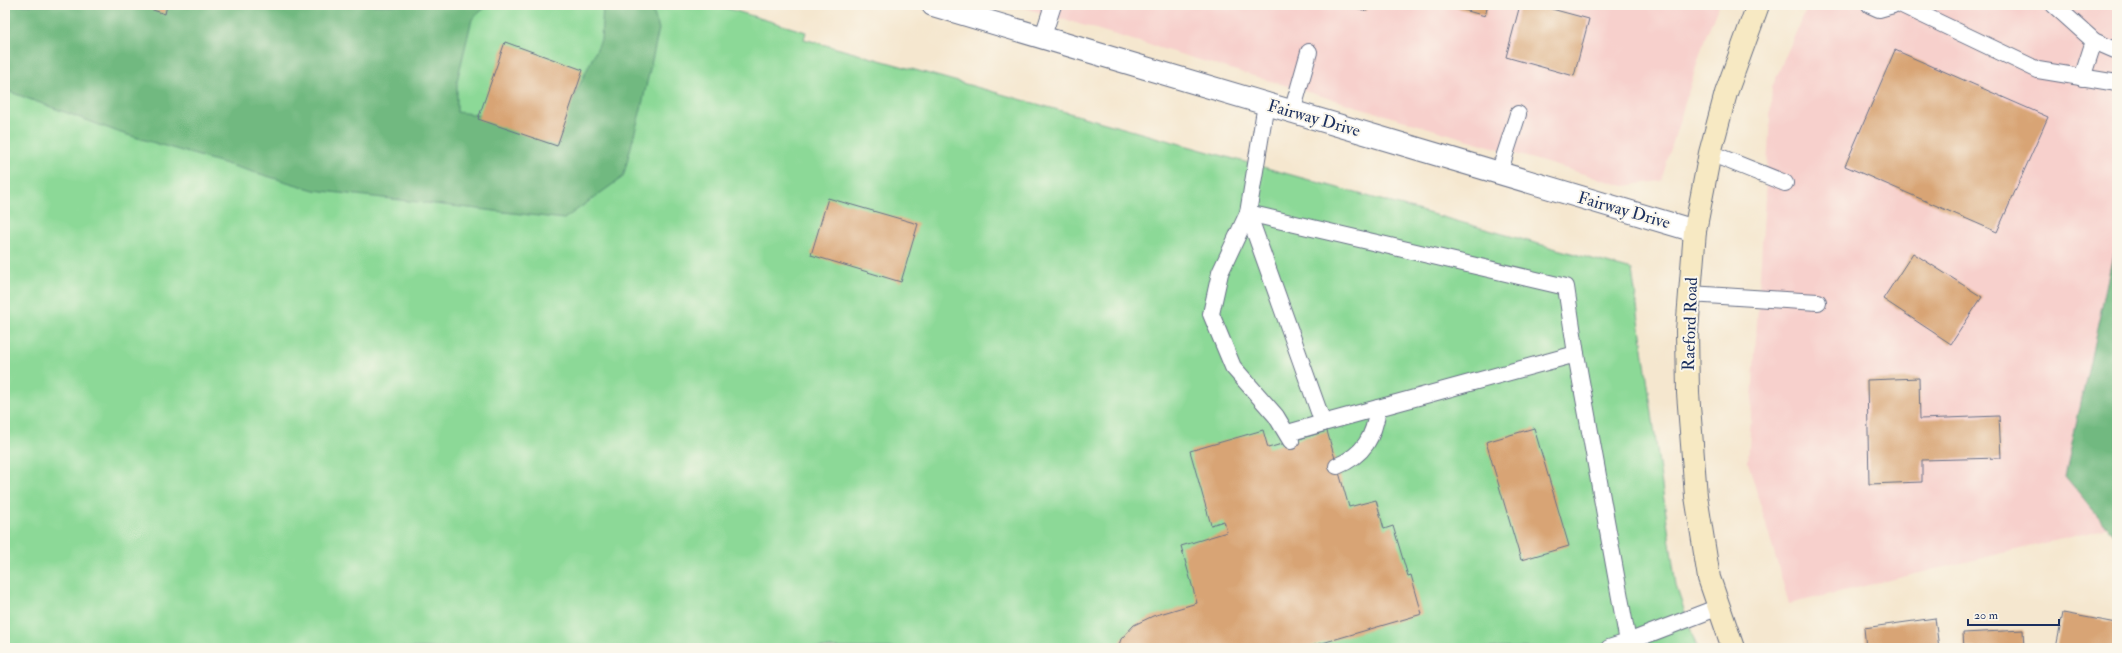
<svg xmlns="http://www.w3.org/2000/svg" width="2122" height="653" viewBox="0 0 2122 653" font-family="'IM FELL Double Pica',serif">
  <style>
    .built { fill: #f7d0cc }
    .green { fill: #8cd997; stroke: #54847a }
    .forest { fill: #71b980; stroke: #46746f }
    .building { fill: #d8a475 }
    .lines { fill: none; stroke-linecap: round; stroke-linejoin: round }
    .service-casing { stroke: #676f86; stroke-width: 18 }
    .minor-casing { stroke: #676f86; stroke-width: 24 }
    .secondary-casing { stroke: #676f86; stroke-width: 24 }
    .service { stroke: #fff; stroke-width: 16 }
    .minor { stroke: #fff; stroke-width: 22 }
    .secondary { stroke: #f7e9c3; stroke-width: 22 }
    .labels { text-anchor: middle; dominant-baseline: central; stroke-width: 4; stroke-linejoin: round; paint-order: stroke }
    .street-label { font-size: 17px; fill: #1b2f5e; stroke: #fbf7ec }
  </style>
  <rect width="100%" height="100%" fill="#fbf7ec"/>
  <filter id="ink" filterUnits="userSpaceOnUse"><feTurbulence type="fractalNoise" baseFrequency=".025" numOctaves="2"/><feDisplacementMap in="SourceGraphic" scale="8" xChannelSelector="R" yChannelSelector="G"/><feConvolveMatrix kernelMatrix="1 2 1 2 8 2 1 2 1" color-interpolation-filters="sRGB"/></filter>
  <filter id="wash" filterUnits="userSpaceOnUse"><feTurbulence type="fractalNoise" baseFrequency=".012" numOctaves="4" result="noise"/><feDisplacementMap in="SourceGraphic" scale="16" xChannelSelector="R" yChannelSelector="G"/><feGaussianBlur stdDeviation="0.9" result="paint"/><feColorMatrix in="noise" values="0 0 0 0 0 0 0 0 0 0 0 0 0 0 0 0 0 1.4 0 .05"/><feComposite in="paint" operator="in"/></filter>
  <g filter="url(#wash)">
    <rect width="100%" height="100%" fill="#f5e7cf"/>
    <g class="built">
      <path d="M1015,5H1719L1705,38L1661,181L1624,186Z"/>
      <path d="M1808,5H2117V241L2086,376L2117,526L1789,604L1748,462L1772,87Z"/>
    </g>
    <path class="green" d="M5,5H716L806,32L804,39L1632,270L1676,586L1697,648H5Z"/>
    <g class="forest">
      <path d="M5,5H488L472,19L457,81V112L545,124L573,99L601,40L603,5H651L659,29L641,109L623,177L564,219L314,190L121,133L5,90Z"/>
      <path d="M2115,246H2117V539L2065,476Z"/>
    </g>
    <g id="blocks">
      <g class="building">
        <path d="M138,5H167L165,14Z"/>
        <path d="M1343,5H1368L1367,11Z"/>
        <path d="M1447,5H1488L1485,16Z"/>
        <path d="M1520,5H1537L1589,19L1574,76L1506,57Z"/>
        <path d="M505,42L583,70L557,146L478,119Z"/>
        <path d="M1895,50L2048,117L1997,232L1845,166Z"/>
        <path d="M828,198L918,224L901,282L811,255Z"/>
        <path d="M1913,253L1982,297L1951,344L1883,299Z"/>
        <path d="M1919,378L1920,419L1999,416L2001,458L1922,460V482L1869,484L1867,380Z"/>
        <path d="M1534,428L1569,546L1521,560L1486,442Z"/>
        <path d="M1263,430L1268,448L1327,431L1349,507L1376,500L1384,529L1393,526L1408,576L1411,575L1422,614L1312,646V648H1118L1121,639L1134,625L1153,616L1197,603L1181,546L1227,532L1224,521L1211,525L1190,451Z"/>
        <path d="M2063,613L2117,623V648H2056Z"/>
        <path d="M1935,618L1939,648H1866L1864,628Z"/>
        <path d="M2023,630L2024,648H1964L1963,633Z"/>
      </g>
    </g>
  </g>
  <g filter="url(#ink)">
    <use href="#blocks" fill-opacity="0" stroke="#676f86" stroke-width="1"/>
    <g class="lines">
      <g class="service-casing">
        <g id="service">
          <path d="M1870,5L1879,9L1893,5"/>
          <path d="M1902,5L2038,70L2117,83"/>
          <path d="M2054,5L2094,41L2117,51"/>
          <path d="M1042,39L1053,5"/>
          <path d="M2082,78L2094,41"/>
          <path d="M1266,104L1248,213L1323,423L1576,354L1628,642L1719,607"/>
          <path d="M1292,112L1309,52"/>
          <path d="M1710,153L1785,183"/>
          <path d="M1499,173L1518,114"/>
          <path d="M1690,294L1818,302"/>
          <path d="M1288,433L1323,423"/>
          <path d="M1291,441L1276,416L1233,367L1211,314L1220,273L1248,213L1566,287L1576,354"/>
          <path d="M1337,466C1364,455 1374,437 1378,408"/>
          <path d="M1609,648L1628,642"/>
        </g>
      </g>
      <g class="minor-casing">
        <path id="minor" d="M933,5L1695,231"/>
      </g>
      <g class="secondary-casing">
        <path id="secondary" d="M1733,648L1709,578L1696,496L1688,393L1687,331L1695,231L1710,153L1726,93L1758,5"/>
      </g>
      <use href="#service" class="service"/>
      <use href="#minor" class="minor"/>
      <use href="#secondary" class="secondary"/>
    </g>
  </g>
  <g class="labels">
    <g class="street-label">
      <text transform="translate(1314 118) rotate(16)">Fairway Drive</text>
      <text transform="translate(1624 210) rotate(16)">Fairway Drive</text>
      <text transform="translate(1690 324) rotate(-88)">Raeford Road</text>
    </g>
  </g>
  <rect width="2122" height="653" fill="none" stroke="#fbf7ec" stroke-width="20"/>
  <path d="M1968 619v6h91v-6" fill="none" stroke="#1b2f5e" stroke-width="2"/>
  <text x="1974" y="619" font-size="12" fill="#1b2f5e" stroke="#fbf7ec" stroke-width="3" paint-order="stroke">20 m</text>
</svg>
